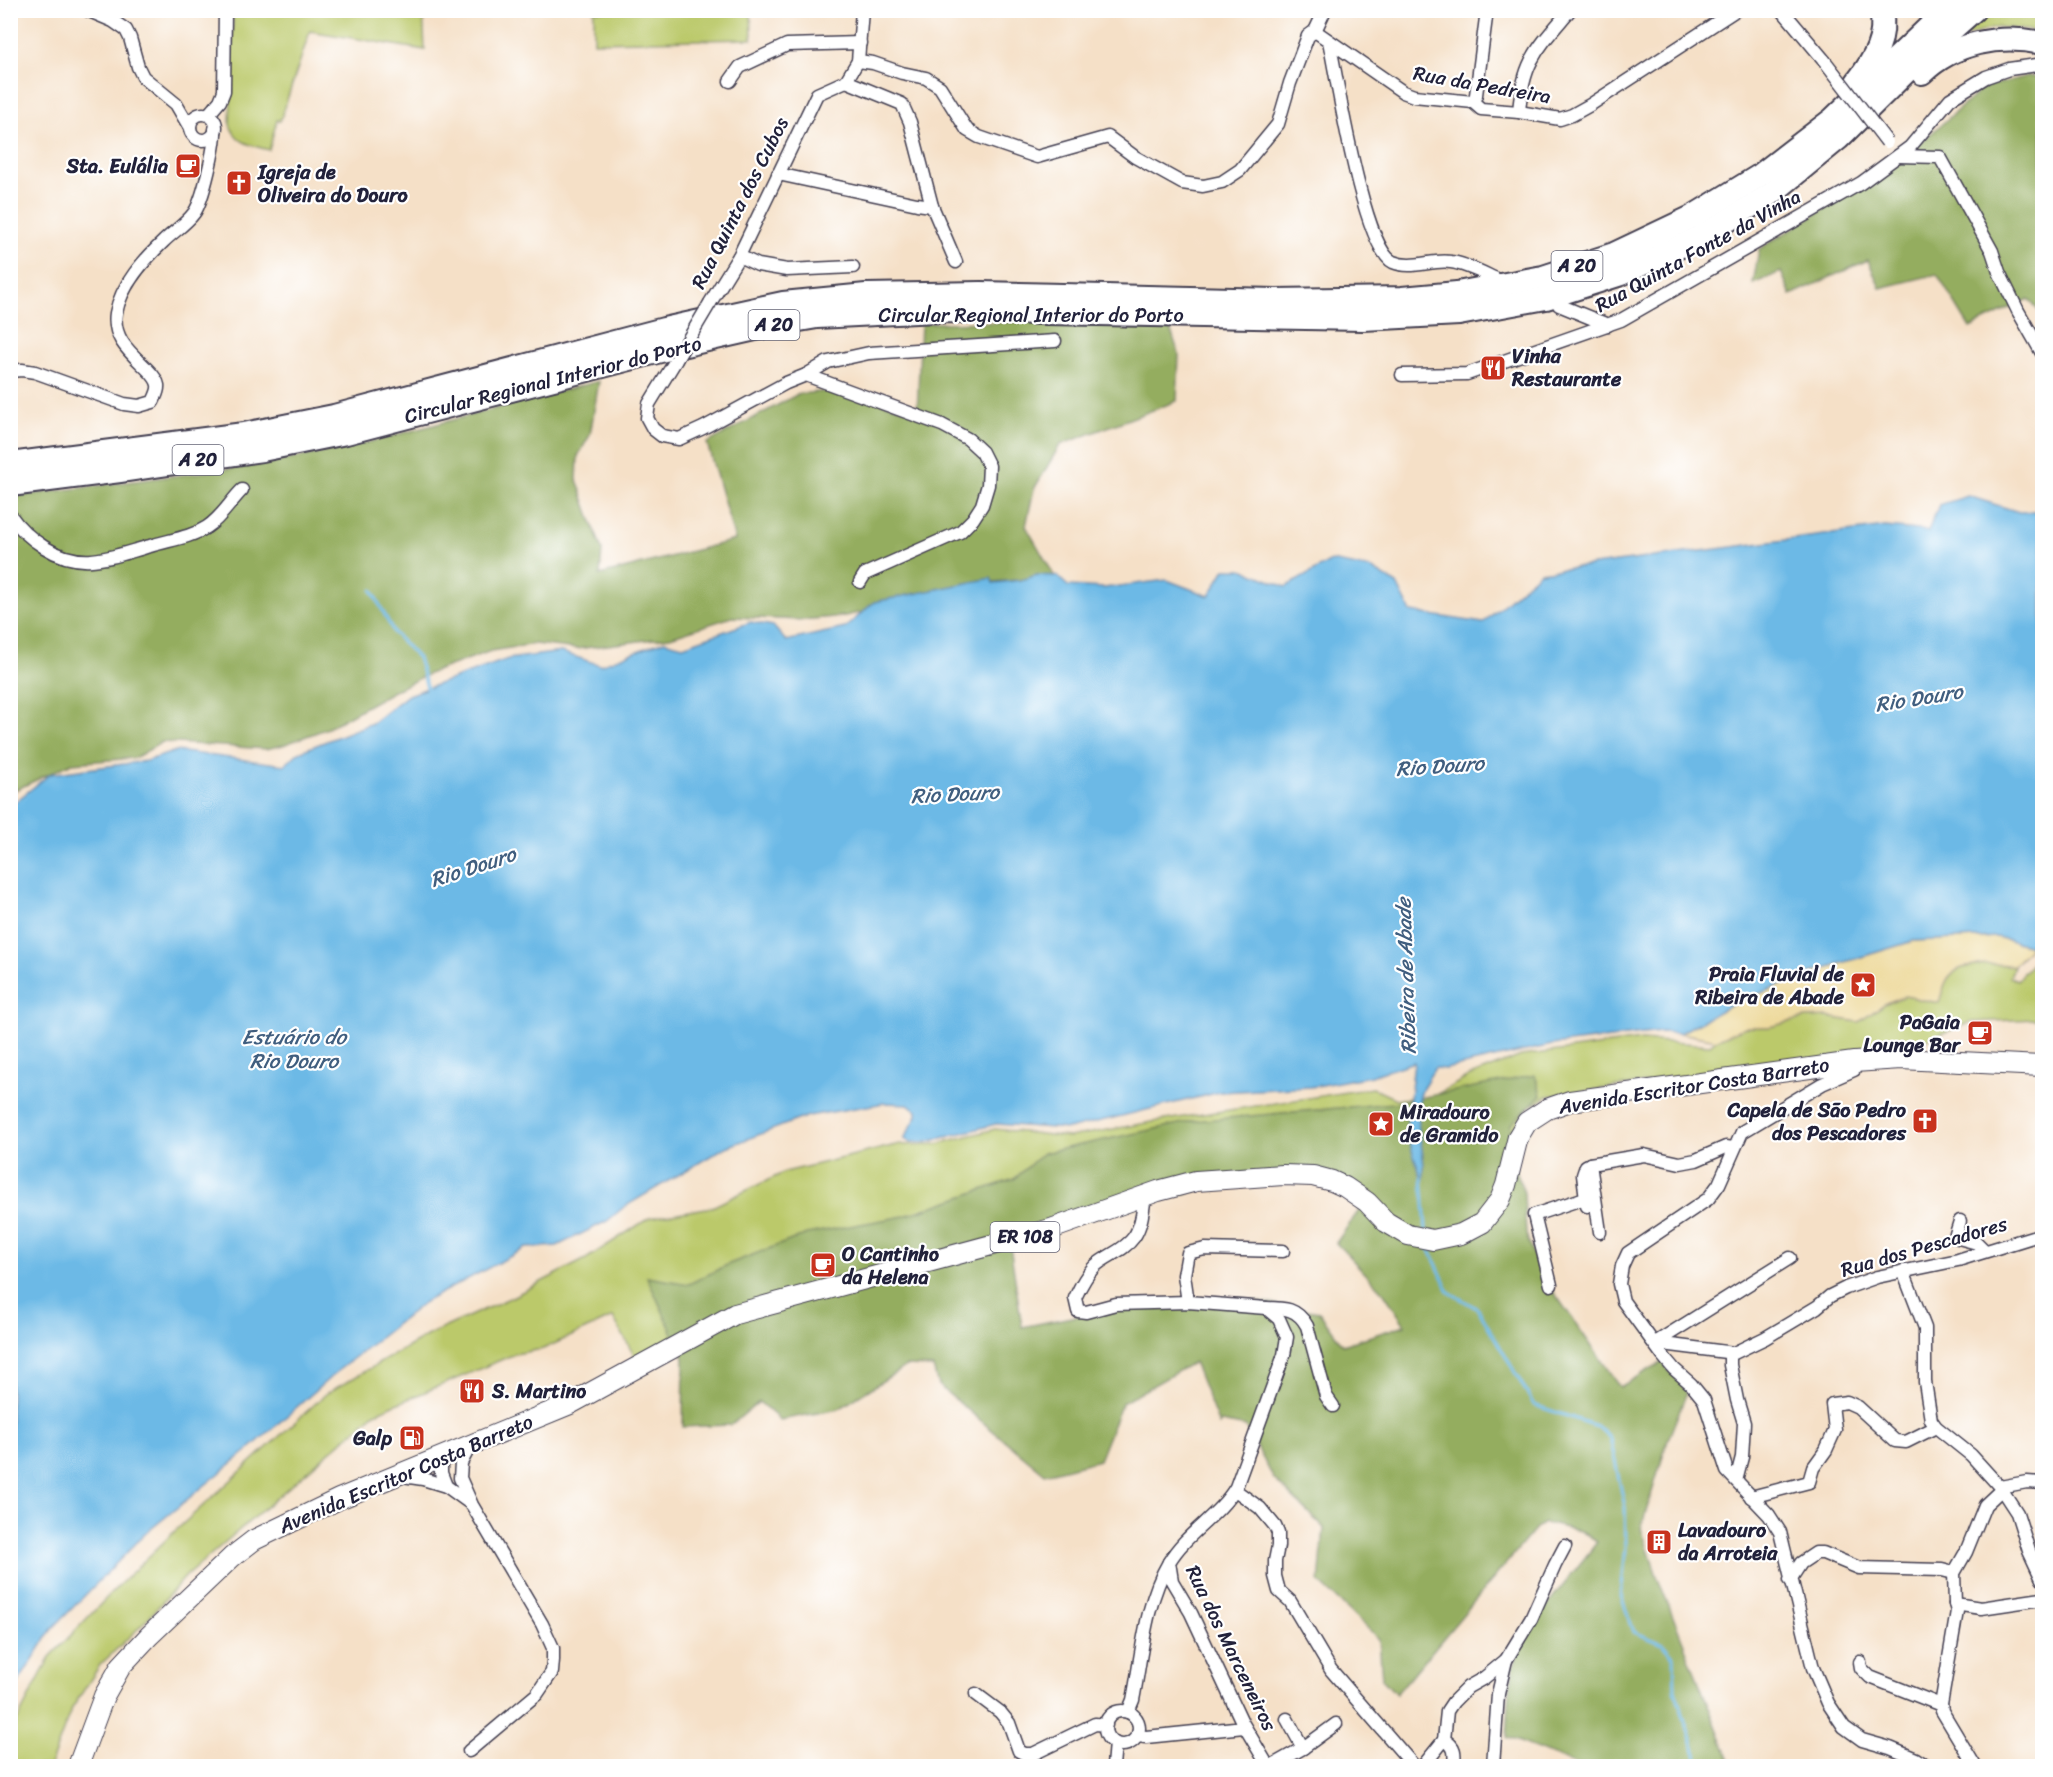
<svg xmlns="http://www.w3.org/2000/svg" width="2053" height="1777" viewBox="0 0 2053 1777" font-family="Sriracha,sans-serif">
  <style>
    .green { fill: #bbc96b; stroke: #6e7653; stroke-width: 1.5 }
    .forest { fill: #94ad5f; stroke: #5b684d; stroke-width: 1.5; fill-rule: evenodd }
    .sand { fill: #eeda9e; stroke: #887e6c; stroke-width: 1.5 }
    .water { fill: #6cb9e6; stroke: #476e90; stroke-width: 1.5 }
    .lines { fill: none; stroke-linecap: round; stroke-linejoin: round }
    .stream { stroke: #6cb9e6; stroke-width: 3 }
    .street-casing { stroke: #423e50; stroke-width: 15 }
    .primary-casing { stroke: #423e50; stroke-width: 22 }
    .highway-casing { stroke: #423e50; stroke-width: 26 }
    .street { stroke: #fff; stroke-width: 12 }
    .primary { stroke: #fff; stroke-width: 20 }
    .highway { stroke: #fff; stroke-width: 22 }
    .street-bridge-casing { stroke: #423e50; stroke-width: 15; stroke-linecap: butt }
    .street-bridge { stroke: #fff; stroke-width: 12 }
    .labels { text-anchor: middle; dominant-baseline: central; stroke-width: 4.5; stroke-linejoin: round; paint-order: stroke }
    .shield { fill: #fff; stroke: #646476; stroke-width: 1.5 }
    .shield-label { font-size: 18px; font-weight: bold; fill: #22223b }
    .street-label { font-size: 20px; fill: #22223b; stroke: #fff }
    .poi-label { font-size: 20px; font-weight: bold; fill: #22223b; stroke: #fff; text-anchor: start }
    .water-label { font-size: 21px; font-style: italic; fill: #405e7f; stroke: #fff }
  </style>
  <rect width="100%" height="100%" fill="#fff"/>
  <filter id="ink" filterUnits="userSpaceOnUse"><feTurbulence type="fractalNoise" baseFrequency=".0167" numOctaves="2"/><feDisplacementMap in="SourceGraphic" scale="12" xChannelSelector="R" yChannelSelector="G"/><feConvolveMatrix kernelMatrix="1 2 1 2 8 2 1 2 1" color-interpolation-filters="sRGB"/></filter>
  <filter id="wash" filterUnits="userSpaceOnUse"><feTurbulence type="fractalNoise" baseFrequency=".008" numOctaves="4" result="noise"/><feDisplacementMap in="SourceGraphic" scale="24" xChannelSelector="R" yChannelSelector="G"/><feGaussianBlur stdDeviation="1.35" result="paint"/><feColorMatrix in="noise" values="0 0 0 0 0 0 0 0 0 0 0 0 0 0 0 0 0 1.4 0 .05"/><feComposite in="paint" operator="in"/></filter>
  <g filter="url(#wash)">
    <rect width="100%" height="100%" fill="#f5e0c7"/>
    <g class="green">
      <path d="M233,11H423L425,50L310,31L280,121L277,120L269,150C251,145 237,144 230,125Z"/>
      <path d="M594,11H751L752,39L594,42Z"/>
      <path d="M1993,11H2042V32L1999,27L1959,38Z"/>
      <path d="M2037,957L2042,964V1023L2036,1019L1972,1022L1925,1040L1906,1039L1872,1053L1548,1096L1528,1108L1512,1131L1416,1232L1325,1156L696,1324L637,1361L613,1317L543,1349L515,1354L375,1413L186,1576L140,1627L100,1665L71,1710L50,1766H11V1732L50,1657L117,1587L174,1532L327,1393L430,1334L512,1297L586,1259L649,1218L712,1207L785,1172L896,1145L937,1144L995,1129L1069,1137L1152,1122L1372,1088L1396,1099L1432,1097L1470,1076L1521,1056L1641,1040L1710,1045L1716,1040L1745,1027H1769L1805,1018L1828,1017L1859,1022L1886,1003L1905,996L1938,1003C1941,996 1943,987 1947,980C1957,961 1996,963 2014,966L2010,977L2017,980Z"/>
    </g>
    <g class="forest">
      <path d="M2027,76L2042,78V312L2041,314L2029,299L1970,328L1937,274L1880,288L1868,260L1791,295L1781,272L1753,284L1759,249L1894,166L1983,88Z"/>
      <path d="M1051,322L1169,325L1179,354L1177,401L1060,445L1034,489L1026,526L1055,577L994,582L845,616L802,620L732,617L670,637L577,649L535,644L491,651L433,672L397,689L328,728L283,745L266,749L162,742L135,758L72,763L11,792L10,497L266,464L354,446L599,381L590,435L578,456L577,480L602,550L600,575L735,540L707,443L798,394L840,390L917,413L921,323Z"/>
      <path d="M1535,1075L1541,1095L1511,1124L1508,1147L1524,1193L1526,1234L1539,1271L1620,1387L1662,1362L1687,1392L1668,1440L1641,1528L1657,1576L1732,1766H1581L1507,1737C1509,1706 1508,1671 1523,1642C1541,1608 1574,1573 1597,1542L1580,1531L1544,1523L1536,1528L1396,1694L1382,1679L1379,1639L1319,1582L1324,1528L1274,1479L1246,1427L1221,1422L1219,1425L1194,1362L1122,1403L1099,1460L1045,1474L938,1385L933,1367L906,1366L839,1409L780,1420L759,1402L731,1425L683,1427L684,1358L647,1277L689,1284L729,1264L807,1234L904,1216L1014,1179L1043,1153L1193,1121L1394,1103ZM1309,1170L1372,1192L1336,1243L1384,1293L1405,1325L1343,1345L1319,1312L1241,1299L1156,1300L1022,1327L1010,1245L1188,1180Z"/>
    </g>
    <path class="sand" d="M1997,937L2031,946L2014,966C1996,963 1957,961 1947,980C1943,987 1941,996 1939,1003L1905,996L1886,1003L1859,1022L1828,1017L1805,1018L1769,1027H1745L1716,1040L1680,1033L1735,1003L1819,970L1913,941Z"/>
    <path class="water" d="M1968,496L2019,512H2042V932L2040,931L2031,946L1997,937L1913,941L1819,970L1735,1003L1680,1033L1660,1032L1552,1045L1445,1069L1435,1068C1430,1076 1424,1084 1421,1093C1411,1122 1428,1153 1423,1182L1410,1145L1407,1125L1414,1062L1371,1076L1311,1087L1220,1092L1068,1129L996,1124L927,1142H910L904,1139L917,1116V1111L908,1104L885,1103L808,1116L724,1148L624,1207L607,1221L557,1246L526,1248L426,1301L340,1369L247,1451L146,1533L52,1629L11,1694L10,806L50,774L146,761L176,751L285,765L299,752L372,723L408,695L508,659L561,652L600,665L664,641L683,646L751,622L773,626L786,641L845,628L874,602L991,578L993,583L1021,580L1037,575L1057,576L1068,586L1104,588L1167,580L1209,596L1225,569H1242L1286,587L1331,561L1372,569L1397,584L1411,612L1483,623L1540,572L1885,527L1928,531L1939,505Z"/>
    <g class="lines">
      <g class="stream">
        <path d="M372,590L394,633L418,658L428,691"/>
        <path d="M1422,1178L1426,1230"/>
        <path d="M1428,1246L1449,1292L1478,1309L1534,1405L1597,1426L1610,1438L1625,1507L1626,1547L1621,1596L1634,1632L1663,1644L1674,1657L1675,1690L1700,1766"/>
      </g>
    </g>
  </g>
  <g filter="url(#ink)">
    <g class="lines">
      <g class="street-casing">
        <g id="street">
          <path d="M87,10L113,21L126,30L130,38L138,67L143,77L176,104L190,128"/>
          <path d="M1782,10L1824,60"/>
          <path d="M1315,31L1403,92L1414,96L1473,102L1481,109L1519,112L1560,119L1572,115L1590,105L1736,10"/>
          <path d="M1315,31L1325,10"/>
          <path d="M1329,41C1337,78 1363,248 1393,262C1412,270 1432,259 1451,262C1466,264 1481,272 1494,278"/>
          <path d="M858,61L873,63L902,73L926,78L940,87L967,130L979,137L1037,157L1108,137L1135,157L1182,183L1203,186L1222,182L1240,170L1278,124L1290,83L1308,36L1315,31"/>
          <path d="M730,81L740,67L787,45L860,43"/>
          <path d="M846,81L902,104L910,122L932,206L956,262"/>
          <path d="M1473,102L1476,95L1487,10"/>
          <path d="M1519,112C1523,60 1538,48 1570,10"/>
          <circle cx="203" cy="127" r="13"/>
          <path d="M208,115L220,101L224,91L225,10"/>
          <path d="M1898,156L1940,157L1992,251L1999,272L2018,311L2042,353"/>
          <path d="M778,174L917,204L932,206"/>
          <path d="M739,256L758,265L787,270L853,267"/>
          <path d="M710,303L739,256L817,94L846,81L858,61L862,10"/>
          <path d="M1559,305L1608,325"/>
          <path d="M676,360L649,404L647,418L653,429L662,436L679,439L703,428L786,383L806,375L828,362L869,353L1055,341"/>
          <path d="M10,371L22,370L35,372L124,404L139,406L153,402C155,397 159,391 158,385C157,379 152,374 148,370C131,353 112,339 116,313C121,285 144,260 164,241C173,232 186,224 194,213C203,201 216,144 215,129"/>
          <path d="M806,375L942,425L968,439L982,452L989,466L988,485L982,505L973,519L960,532L865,574L860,582"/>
          <path d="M1402,375L1467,374L1621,320L1861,183L1910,147L1950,99L1986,77L2009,69L2037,65L2042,67"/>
          <path d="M10,515C19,528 31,539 44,547C82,571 110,557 150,546C169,540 190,538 207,527C222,517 229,503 242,490"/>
          <path d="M1854,1064V1070L1822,1084L1742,1132L1719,1184L1708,1199L1628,1253L1622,1266L1619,1284L1623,1301L1663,1356L1674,1369L1691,1384L1704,1400L1727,1471L1769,1515L1780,1532L1813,1668L1828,1703L1844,1727L1862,1740L1890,1748L1916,1759L1927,1766"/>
          <path d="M1590,1164L1600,1232"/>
          <path d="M1145,1195C1143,1209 1142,1225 1134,1237C1124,1251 1107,1255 1095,1266C1086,1275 1080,1287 1075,1298L1078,1311L1086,1312L1116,1304L1188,1302L1266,1308L1279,1319L1287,1337L1284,1355L1236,1487C1219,1516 1187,1532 1169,1562L1172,1581L1191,1613L1242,1722L1268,1766"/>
          <path d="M1587,1206L1583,1175L1586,1166L1590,1164L1644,1155L1680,1163L1696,1160L1726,1147L1733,1148"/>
          <path d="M1960,1221L1955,1237L1977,1243L1985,1251"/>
          <path d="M1903,1271L1925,1328V1382L1931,1420L1936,1427L1971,1455L2000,1487L2017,1513L2029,1551L2042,1579"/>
          <path d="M1551,1285L1534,1215L1585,1198"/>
          <path d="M1188,1302L1184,1275L1188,1253L1205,1249L1283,1251"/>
          <path d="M1266,1308C1285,1308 1297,1308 1307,1326L1326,1396L1333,1406"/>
          <path d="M1655,1343L1734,1353L1765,1338L1817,1307L1830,1296L1846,1288L1877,1277L1958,1260L2042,1234"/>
          <path d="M1655,1343L1790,1258"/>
          <path d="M1730,1353V1365L1737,1400L1744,1423L1742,1457L1736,1480"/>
          <path d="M441,1457V1473L446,1486"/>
          <path d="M403,1476L423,1479L446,1486L471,1504"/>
          <path d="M2000,1487L2027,1482L2042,1483"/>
          <path d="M1235,1490L1260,1508L1275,1526L1278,1533V1546L1275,1561V1576L1279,1591L1290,1601L1331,1670L1414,1766"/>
          <path d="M1751,1497L1809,1482L1813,1468L1826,1450L1835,1430L1832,1404L1847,1402L1858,1407L1895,1441L1906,1442L1936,1427"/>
          <path d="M1790,1580L1801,1563L1816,1553H1823L1859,1568L1942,1570L1954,1573"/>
          <path d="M1955,1604L1981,1608L2042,1599"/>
          <path d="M1860,1662L1861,1668L1870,1677L1941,1705"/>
          <path d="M976,1694L1000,1712L1009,1723L1019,1751L1025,1754H1033L1095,1724L1106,1725"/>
          <circle cx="1122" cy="1728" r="17"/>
          <path d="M1128,1712L1133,1700C1142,1654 1145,1603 1169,1562"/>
          <path d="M1137,1736L1146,1737L1244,1727"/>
          <path d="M1444,1740C1456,1746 1455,1754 1454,1766"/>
          <path d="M1303,1748L1336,1724"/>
          <path d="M469,1751L537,1694L552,1672L553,1660V1648L542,1624L472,1505L460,1478L461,1463L470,1446"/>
          <path d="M1113,1766L1115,1743"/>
          <path d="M1271,1766L1303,1748L1287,1719"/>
          <path d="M1423,1766L1444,1740L1447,1711L1453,1702L1468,1687L1484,1678L1506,1660L1531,1619L1555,1565L1565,1546"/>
          <path d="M1493,1766L1498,1694L1506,1660"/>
          <path d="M1975,1766L1942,1711L1941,1705L1957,1611L1955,1604L1954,1573L1966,1552L1985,1505L2002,1489"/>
        </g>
      </g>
      <g class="primary-casing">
        <path id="primary" d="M78,1766L104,1696L121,1666L149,1636L232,1557L254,1540L339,1499L570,1404L735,1314L1051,1229L1158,1191L1196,1181L1283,1175L1313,1176L1332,1181L1345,1187L1367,1202L1386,1222L1408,1235L1433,1240L1461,1234L1482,1223L1500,1200L1506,1185L1518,1137L1527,1122L1547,1109L1570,1101L1854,1062L1901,1059L2042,1066"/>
      </g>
      <g class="highway-casing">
        <g id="highway">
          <path d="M1922,73C1954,42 2000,34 2042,43"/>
          <path d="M1857,82C1874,60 1887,39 1881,10"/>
          <path d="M10,464L244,434L334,416L664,329L783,303L866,295L981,293L1276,300L1402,298L1457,293L1543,277L1614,254L1692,217L1759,176L1833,119L1947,10"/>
          <path d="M10,485L120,471L262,450L346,433L672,348L782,323L817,317L936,311L1363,319L1459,314L1546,298L1621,274L1702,236L1771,194L1839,138L1923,55L1974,10"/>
        </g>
      </g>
      <use href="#street" class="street"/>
      <use href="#primary" class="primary"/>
      <use href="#highway" class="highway"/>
      <g class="street-bridge-casing">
        <g id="street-bridge">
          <path d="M1824,60L1887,142"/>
          <path d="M676,360L710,303"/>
        </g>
      </g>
      <use href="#street-bridge" class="street-bridge"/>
    </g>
  </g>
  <defs>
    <g id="cafe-square" transform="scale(1.35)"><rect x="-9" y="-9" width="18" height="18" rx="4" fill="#c8321e" stroke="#fff"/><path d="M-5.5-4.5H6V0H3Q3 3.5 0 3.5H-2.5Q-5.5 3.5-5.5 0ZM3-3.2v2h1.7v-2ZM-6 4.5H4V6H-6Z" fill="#fff"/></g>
    <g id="church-square" transform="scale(1.35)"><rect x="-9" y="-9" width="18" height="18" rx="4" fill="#c8321e" stroke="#fff"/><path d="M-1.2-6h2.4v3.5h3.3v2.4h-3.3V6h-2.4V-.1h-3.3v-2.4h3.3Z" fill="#fff"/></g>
    <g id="restaurant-square" transform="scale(1.35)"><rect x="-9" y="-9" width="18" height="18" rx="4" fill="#c8321e" stroke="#fff"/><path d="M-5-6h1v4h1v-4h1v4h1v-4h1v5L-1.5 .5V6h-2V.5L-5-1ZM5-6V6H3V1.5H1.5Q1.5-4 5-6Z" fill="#fff"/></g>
    <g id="sight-square" transform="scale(1.35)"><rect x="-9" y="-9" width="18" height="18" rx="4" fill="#c8321e" stroke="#fff"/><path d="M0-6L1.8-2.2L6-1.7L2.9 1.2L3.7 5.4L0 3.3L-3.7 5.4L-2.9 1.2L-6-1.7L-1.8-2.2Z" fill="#fff"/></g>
    <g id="fuel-square" transform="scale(1.35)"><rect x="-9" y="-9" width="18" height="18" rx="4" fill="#c8321e" stroke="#fff"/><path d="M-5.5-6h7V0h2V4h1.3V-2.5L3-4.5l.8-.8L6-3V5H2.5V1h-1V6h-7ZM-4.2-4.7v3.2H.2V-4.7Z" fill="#fff"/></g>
    <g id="building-square" transform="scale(1.35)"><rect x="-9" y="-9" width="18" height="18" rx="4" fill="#c8321e" stroke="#fff"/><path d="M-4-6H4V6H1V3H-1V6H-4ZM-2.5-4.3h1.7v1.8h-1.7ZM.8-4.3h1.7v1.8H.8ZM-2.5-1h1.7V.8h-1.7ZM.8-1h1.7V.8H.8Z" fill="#fff"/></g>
  </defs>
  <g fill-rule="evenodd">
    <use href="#cafe-square" x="188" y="166"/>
    <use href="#church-square" x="239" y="183"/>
    <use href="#restaurant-square" x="1493" y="368"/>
    <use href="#sight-square" x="1863" y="985"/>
    <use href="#cafe-square" x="1980" y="1033"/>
    <use href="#church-square" x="1925" y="1121"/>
    <use href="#sight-square" x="1381" y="1124"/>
    <use href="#cafe-square" x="823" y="1265"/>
    <use href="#restaurant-square" x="472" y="1391"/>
    <use href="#fuel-square" x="412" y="1438"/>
    <use href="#building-square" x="1659" y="1542"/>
  </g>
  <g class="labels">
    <g class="shield">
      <rect x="1551.5" y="251" width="51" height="30" rx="4.5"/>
      <rect x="748.5" y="310" width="51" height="30" rx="4.5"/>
      <rect x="172.5" y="445" width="51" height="30" rx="4.5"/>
      <rect x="990.5" y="1222" width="69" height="30" rx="4.5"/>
    </g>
    <g class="shield-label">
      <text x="1577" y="266">A 20</text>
      <text x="774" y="325">A 20</text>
      <text x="198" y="460">A 20</text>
      <text x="1025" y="1237">ER 108</text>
    </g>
    <g class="street-label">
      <text transform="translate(1482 85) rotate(10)">Rua da Pedreira</text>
      <text transform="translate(740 203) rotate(-63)">Rua Quinta dos Cubos</text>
      <text transform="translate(1698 251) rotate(-29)">Rua Quinta Fonte da Vinha</text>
      <text x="1031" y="315">Circular Regional Interior do Porto</text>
      <text transform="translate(553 380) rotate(-14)">Circular Regional Interior do Porto</text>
      <text transform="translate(1694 1086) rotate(-9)">Avenida Escritor Costa Barreto</text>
      <text transform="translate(1924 1247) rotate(-16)">Rua dos Pescadores</text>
      <text transform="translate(406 1474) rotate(-23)">Avenida Escritor Costa Barreto</text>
      <text transform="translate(1231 1648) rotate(64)">Rua dos Marceneiros</text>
    </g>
    <g class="poi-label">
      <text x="168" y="166" text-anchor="end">Sta. Eulália</text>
      <text x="258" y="172">Igreja de<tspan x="258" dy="23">Oliveira do Douro</tspan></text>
      <text x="1512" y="356">Vinha<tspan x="1512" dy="23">Restaurante</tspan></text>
      <text x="1844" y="974" text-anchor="end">Praia Fluvial de<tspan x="1844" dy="23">Ribeira de Abade</tspan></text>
      <text x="1960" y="1022" text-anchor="end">PaGaia<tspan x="1960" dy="23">Lounge Bar</tspan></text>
      <text x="1906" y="1110" text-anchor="end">Capela de São Pedro<tspan x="1906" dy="23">dos Pescadores</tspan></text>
      <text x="1400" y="1112">Miradouro<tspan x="1400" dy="23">de Gramido</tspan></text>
      <text x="842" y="1254">O Cantinho<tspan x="842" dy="23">da Helena</tspan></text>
      <text x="492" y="1391">S. Martino</text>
      <text x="392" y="1438" text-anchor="end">Galp</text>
      <text x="1678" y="1530">Lavadouro<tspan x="1678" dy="23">da Arroteia</tspan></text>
    </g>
    <g class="water-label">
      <text transform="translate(1919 698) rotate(-9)">Rio Douro</text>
      <text transform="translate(1440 766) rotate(-4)">Rio Douro</text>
      <text transform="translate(955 794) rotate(-3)">Rio Douro</text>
      <text transform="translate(473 867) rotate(-18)">Rio Douro</text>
      <text transform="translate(1406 976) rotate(-92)">Ribeira de Abade</text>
      <text x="294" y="1037">Estuário do<tspan x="294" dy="24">Rio Douro</tspan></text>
    </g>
  </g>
  <rect width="2053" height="1777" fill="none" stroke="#fff" stroke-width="36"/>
</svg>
